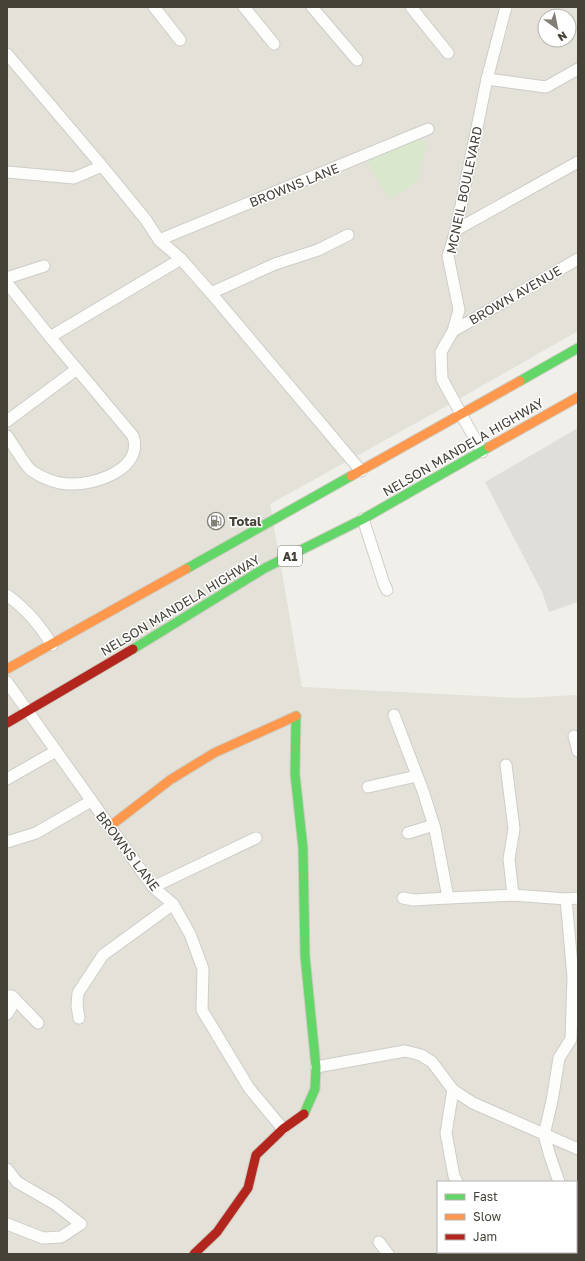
<svg xmlns="http://www.w3.org/2000/svg" width="585" height="1261" viewBox="0 0 585 1261" font-family="'Golos Text',sans-serif">
  <style>
    .residential { fill: #e3e1d8; fill-rule: evenodd }
    .industrial { fill: #e0ded8 }
    .green { fill: #d9e8cc }
    .lines { fill: none; stroke-linecap: round; stroke-linejoin: round }
    .street-casing { stroke: #cecdc8; stroke-width: 13 }
    .fast-casing { stroke: #ceccc1; stroke-width: 11 }
    .slow-casing { stroke: #ceccc1; stroke-width: 11 }
    .jam-casing { stroke: #ceccc1; stroke-width: 11 }
    .street { stroke: #fdfdfc; stroke-width: 11 }
    .fast { stroke: #63d668; stroke-width: 9 }
    .slow { stroke: #ff974d; stroke-width: 9 }
    .jam { stroke: #b3261e; stroke-width: 9 }
    .labels { text-anchor: middle; dominant-baseline: central; stroke-width: 3; stroke-linejoin: round; paint-order: stroke }
    .shield { fill: #fff; stroke: #7d7b73; stroke-width: 1 }
    .shield-label { font-size: 12px; font-weight: bold; fill: #454237 }
    .street-label { font-size: 13px; fill: #454237; stroke: #fff }
    .poi-label { font-size: 13px; font-weight: bold; fill: #454237; stroke: #fff; text-anchor: start }
  </style>
  <rect width="100%" height="100%" fill="#f0efea"/>
  <path class="residential" d="M7,7H578V331L443,408L270,504L302,687L520,698L578,695V1254H7ZM545,16H569V40H545ZM438,1182H576V1252H438Z"/>
  <path class="industrial" d="M578,428V602L549,612L542,592L485,482Z"/>
  <path class="green" d="M407,135L427,143L417,182L389,199L363,154Z"/>
  <g class="lines">
    <g class="street-casing">
      <g id="street">
        <path d="M154,7L180,40"/>
        <path d="M244,7L274,44"/>
        <path d="M312,7L357,60"/>
        <path d="M411,7L448,53"/>
        <path d="M7,54L102,166L146,220L159,240L181,259L211,293L361,471"/>
        <path d="M487,79L546,87L578,69"/>
        <path d="M7,172L74,178L102,166"/>
        <path d="M456,230L578,162"/>
        <path d="M159,240L428,129"/>
        <path d="M7,278L44,266"/>
        <path d="M7,283L50,337L133,436C144,469 95,485 70,484C57,484 42,478 32,471C25,466 13,444 7,436"/>
        <path d="M211,293L275,264L318,250L348,235"/>
        <path d="M453,331L578,259"/>
        <path d="M50,337L181,259"/>
        <path d="M7,421L77,369"/>
        <path d="M482,452L442,379L441,352L453,331L459,310L448,256L456,230L487,79L506,7"/>
        <path d="M363,519L384,584L387,590"/>
        <path d="M7,595C27,610 39,624 52,645"/>
        <path d="M7,682L153,887L173,904L190,934L203,969L202,1010L249,1088L283,1129"/>
        <path d="M394,715L423,791L435,829L448,898L513,895L566,899L578,898"/>
        <path d="M574,736L578,751"/>
        <path d="M506,765L514,829L509,859L513,895"/>
        <path d="M7,779L56,751"/>
        <path d="M368,787L417,776"/>
        <path d="M408,833L434,825"/>
        <path d="M7,842L36,833L91,801"/>
        <path d="M153,887L256,838"/>
        <path d="M403,898L413,900L448,898"/>
        <path d="M7,996H12L38,1023"/>
        <path d="M7,1000L11,1008L7,1014"/>
        <path d="M79,1018L77,1006L78,993L103,955L173,904"/>
        <path d="M316,1067L405,1051L421,1055L432,1062L453,1090L473,1103L578,1149"/>
        <path d="M453,1090L446,1133L454,1176L457,1182"/>
        <path d="M7,1169L17,1182L55,1204L81,1224L61,1237L43,1238L7,1224"/>
        <path d="M559,1182L550,1156L544,1135L552,1101L559,1058L571,1039L573,977L566,899"/>
        <path d="M576,1227L578,1233"/>
        <path d="M379,1242L388,1254"/>
        <path d="M494,1252L495,1254"/>
      </g>
    </g>
    <g class="fast-casing">
      <g id="fast">
        <path d="M520,381L578,348"/>
        <path d="M186,569L351,476"/>
        <path d="M133,649L265,568L363,519L489,447"/>
        <path d="M296,716L295,774L303,848L305,956L316,1067L315,1089L304,1114"/>
      </g>
    </g>
    <g class="slow-casing">
      <g id="slow">
        <path d="M489,447L578,397"/>
        <path d="M351,476L520,381"/>
        <path d="M7,669L186,569"/>
        <path d="M109,827L170,780L214,753L296,716"/>
      </g>
    </g>
    <g class="jam-casing">
      <g id="jam">
        <path d="M7,723L133,649"/>
        <path d="M194,1254L217,1232L248,1188L256,1155L283,1129L304,1114"/>
      </g>
    </g>
    <use href="#street" class="street"/>
    <use href="#fast" class="fast"/>
    <use href="#slow" class="slow"/>
    <use href="#jam" class="jam"/>
  </g>
  <defs>
    <g id="fuel-ring" transform="scale(0.9)"><circle r="9.5" fill="#fff" stroke="#817f76" stroke-width="1.5"/><path d="M-5.5-6h7V0h2V4h1.3V-2.5L3-4.5l.8-.8L6-3V5H2.5V1h-1V6h-7ZM-4.2-4.7v3.2H.2V-4.7Z" fill="#817f76"/></g>
  </defs>
  <g fill-rule="evenodd">
    <use href="#fuel-ring" x="216" y="521"/>
  </g>
  <g class="labels">
    <rect class="shield" x="278" y="546" width="24" height="20" rx="3"/>
    <g class="shield-label">
      <text x="290" y="556">A1</text>
    </g>
    <g class="street-label">
      <text transform="translate(294 185) rotate(-22)">BROWNS LANE</text>
      <text transform="translate(464 190) rotate(-78)">MCNEIL BOULEVARD</text>
      <text transform="translate(515 295) rotate(-30)">BROWN AVENUE</text>
      <text transform="translate(463 447) rotate(-30)">NELSON MANDELA HIGHWAY</text>
      <text transform="translate(180 605) rotate(-31)">NELSON MANDELA HIGHWAY</text>
      <text transform="translate(128 851) rotate(53)">BROWNS LANE</text>
    </g>
    <g class="poi-label">
      <text x="229" y="521">Total</text>
    </g>
  </g>
  <rect width="585" height="1261" fill="none" stroke="#454237" stroke-width="16"/>
  <rect x="437" y="1181" width="140" height="72" fill="#ffffff" stroke="#b5b3af"/>
  <rect x="445" y="1194" width="20" height="6" fill="#63d668" stroke="#b5b3af"/>
  <text x="473" y="1201" font-size="12" fill="#454237">Fast</text>
  <rect x="445" y="1214" width="20" height="6" fill="#ff974d" stroke="#b5b3af"/>
  <text x="473" y="1221" font-size="12" fill="#454237">Slow</text>
  <rect x="445" y="1234" width="20" height="6" fill="#b3261e" stroke="#b5b3af"/>
  <text x="473" y="1241" font-size="12" fill="#454237">Jam</text>
  <g transform="translate(557 28) rotate(147)"><circle r="19" fill="#ffffff" stroke="#b5b3af"/>
  <path d="M0-3L7 15L0 10L-7 15Z" fill="#817f76"/>
  <text y="-6" font-size="11" font-weight="bold" text-anchor="middle" fill="#454237">N</text>
  </g>
</svg>
